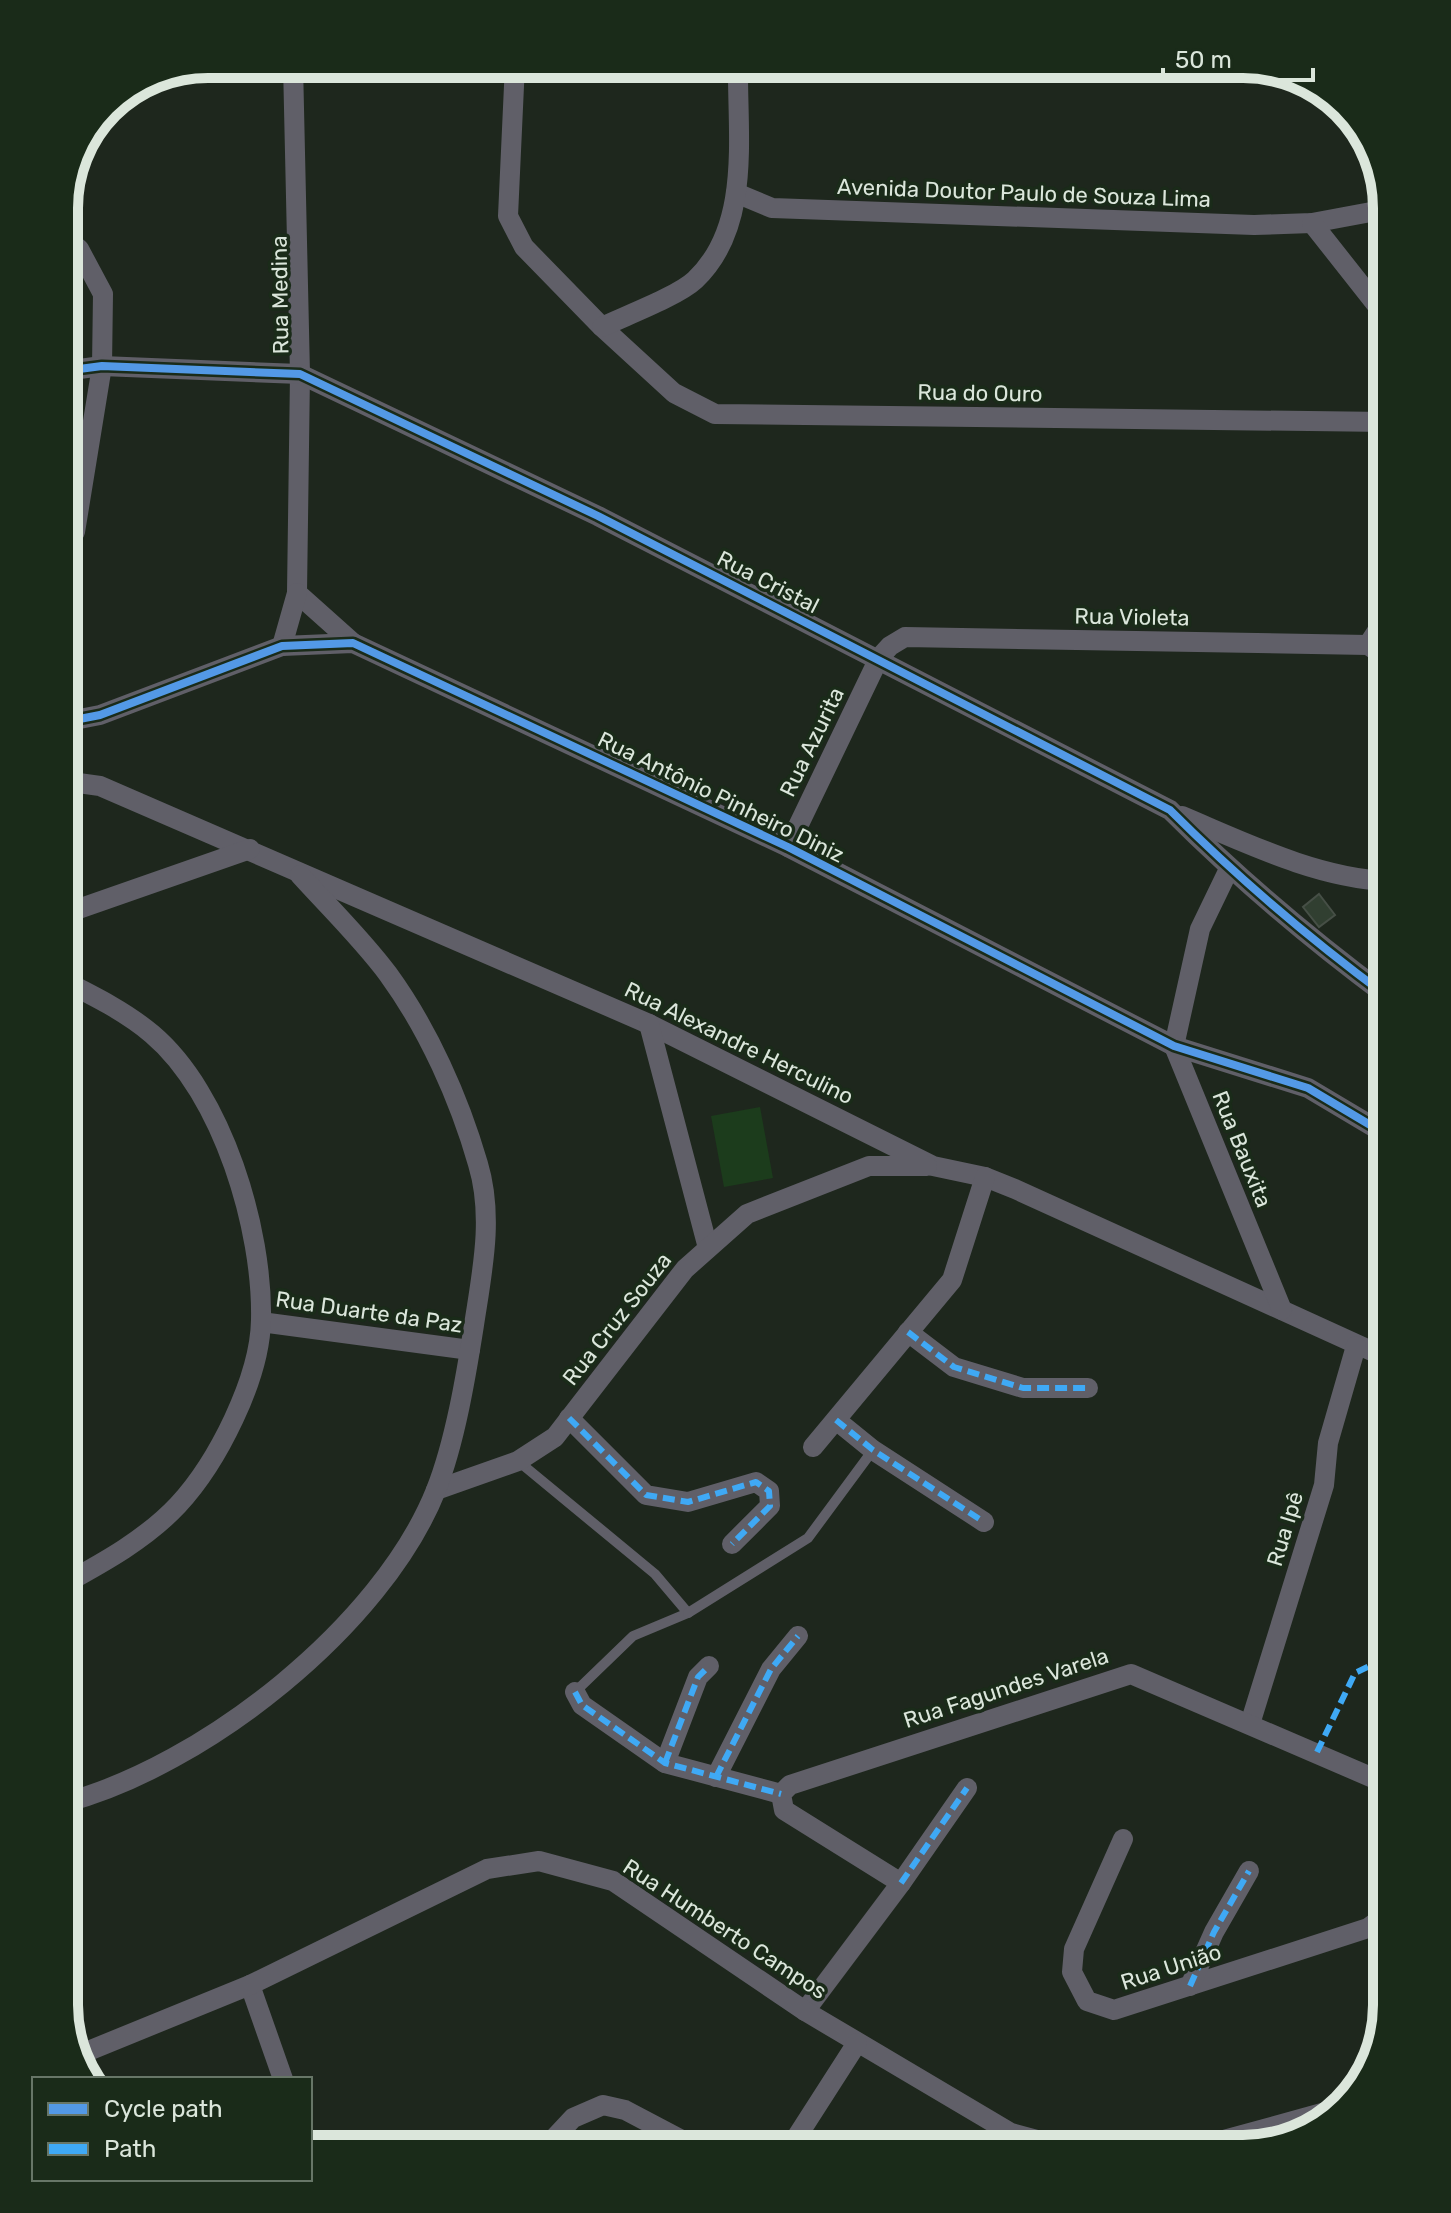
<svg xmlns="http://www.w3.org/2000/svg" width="1451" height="2213" viewBox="0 0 1451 2213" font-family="Rubik,sans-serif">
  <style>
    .green { fill: #1c3c1c }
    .building { fill: #313f31; stroke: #464f46; stroke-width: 2 }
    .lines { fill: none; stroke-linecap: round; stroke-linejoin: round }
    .service { stroke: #605f68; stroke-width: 10 }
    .minor { stroke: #605f68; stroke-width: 20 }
    .quiet { stroke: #3fa9f5; stroke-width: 6; stroke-dasharray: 12 6; stroke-linecap: butt }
    .cycleway-casing { stroke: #1a2b19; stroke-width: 13 }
    .cycleway { stroke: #5399e6; stroke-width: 8 }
    .labels { text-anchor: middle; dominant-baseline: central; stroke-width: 7; stroke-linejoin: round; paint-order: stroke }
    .street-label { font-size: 22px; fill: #dbe6db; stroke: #1a2b19 }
    .rim { fill: none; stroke: #dbe6db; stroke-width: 10 }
  </style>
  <rect width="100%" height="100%" fill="#1e271d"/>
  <path class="green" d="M760,1107L773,1178L724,1187L711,1116Z"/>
  <path class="building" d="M1319,894L1335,915L1319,927L1303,907Z"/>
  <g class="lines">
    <g class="service">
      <path d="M518,1461L655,1574L688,1613L633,1636L575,1692"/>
      <path d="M688,1613L808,1538L873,1450"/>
    </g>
    <g class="minor">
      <path d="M293,64L300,374L297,593L353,643"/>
      <path d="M515,64L508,216L524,247L602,327L674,393L715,414L1387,422"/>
      <path d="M736,193L772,208L1254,225L1312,223L1387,209"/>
      <path d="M1312,223L1387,318"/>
      <path d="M64,237L79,249L103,294L102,366L75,532"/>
      <path d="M602,327C625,316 678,296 695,280C752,226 737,136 738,64"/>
      <path d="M64,371L102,366L300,374L598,516L1170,810C1238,878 1310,939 1387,996"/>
      <path d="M1368,645L1387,616"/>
      <path d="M282,646L297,593"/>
      <path d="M64,722L100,715L282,646L353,643L788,847L1174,1046L1308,1088L1387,1135"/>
      <path d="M64,781L100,786L649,1024L933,1166L985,1177L1015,1189L1387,1358"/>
      <path d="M1182,816C1246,843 1317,878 1387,881"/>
      <path d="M788,847L879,658L890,646L905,637L1368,645L1387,658"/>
      <path d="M1229,869L1200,929L1174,1046L1282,1310"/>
      <path d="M64,914L250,849"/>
      <path d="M649,1024L708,1248"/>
      <path d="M261,1322L470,1350"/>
      <path d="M908,1332L954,1367L1023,1388H1088"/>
      <path d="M569,1418L646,1495L688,1502L756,1482L769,1491L770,1506L732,1544"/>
      <path d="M836,1420L873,1450L984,1522"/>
      <path d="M813,1447L952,1280L985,1177"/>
      <path d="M436,1490L518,1461L555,1437L685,1269L747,1214L869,1166H927"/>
      <path d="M64,1584C104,1562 146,1539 178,1505C217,1463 260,1379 261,1320C263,1230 223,1094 152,1034C126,1012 94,996 64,981"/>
      <path d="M575,1692L582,1705L665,1763L781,1794"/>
      <path d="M1250,1724L1324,1485L1328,1443L1356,1346"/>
      <path d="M665,1763L698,1677L709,1666"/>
      <path d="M716,1777L771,1669L798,1636"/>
      <path d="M64,1803C204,1766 382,1626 436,1490C455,1442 466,1376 474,1325C482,1272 494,1217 478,1164C459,1098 428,1029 388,974C362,939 329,907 300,875"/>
      <path d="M1123,1839L1074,1949L1072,1972L1087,2001L1114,2010L1368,1928L1387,1914"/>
      <path d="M901,1883L967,1788"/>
      <path d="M250,1985L283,2079"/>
      <path d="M1190,1986L1214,1932L1249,1871"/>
      <path d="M805,2011L901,1883L784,1810L781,1794L790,1785L1131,1674L1387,1784"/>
      <path d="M76,2056L250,1985L487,1869L539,1861L613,1881L805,2011L1011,2133L1070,2149"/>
      <path d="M310,2141L324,2149"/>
      <path d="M544,2149L573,2118L603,2105L625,2110L699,2149"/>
      <path d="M789,2149L857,2043"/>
      <path d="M1191,2149L1333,2110"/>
    </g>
    <g class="quiet">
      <path d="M908,1332L954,1367L1023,1388H1088"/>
      <path d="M569,1418L646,1495L688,1502L756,1482L769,1491L770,1506L732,1544"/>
      <path d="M836,1420L873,1450L984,1522"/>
      <path d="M575,1692L582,1705L665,1763L781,1794"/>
      <path d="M1317,1752L1355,1673L1380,1661L1387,1663"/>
      <path d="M665,1763L698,1677L709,1666"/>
      <path d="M716,1777L771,1669L798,1636"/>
      <path d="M901,1883L967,1788"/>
      <path d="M1190,1986L1214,1932L1249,1871"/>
    </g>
    <g class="cycleway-casing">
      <g id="cycleway">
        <path d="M64,371L102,366L300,374L598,516L1170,810C1238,878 1310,939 1387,996"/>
        <path d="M64,722L100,715L282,646L353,643L788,847L1174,1046L1308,1088L1387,1135"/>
      </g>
    </g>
    <use href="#cycleway" class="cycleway"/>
  </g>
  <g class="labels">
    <g class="street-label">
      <text transform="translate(1024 193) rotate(2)">Avenida Doutor Paulo de Souza Lima</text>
      <text transform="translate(280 295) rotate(-91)">Rua Medina</text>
      <text transform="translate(980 393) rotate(1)">Rua do Ouro</text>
      <text transform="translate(768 582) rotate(27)">Rua Cristal</text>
      <text transform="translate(1132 617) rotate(1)">Rua Violeta</text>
      <text transform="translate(812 742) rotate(-64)">Rua Azurita</text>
      <text transform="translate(721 797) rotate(26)">Rua Antônio Pinheiro Diniz</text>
      <text transform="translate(739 1043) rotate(26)">Rua Alexandre Herculino</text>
      <text transform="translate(1242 1149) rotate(68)">Rua Bauxita</text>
      <text transform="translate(369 1312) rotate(8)">Rua Duarte da Paz</text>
      <text transform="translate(617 1319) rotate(-52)">Rua Cruz Souza</text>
      <text transform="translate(1285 1529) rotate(-73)">Rua Ipê</text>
      <text transform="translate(1006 1688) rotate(-18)">Rua Fagundes Varela</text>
      <text transform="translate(725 1929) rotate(33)">Rua Humberto Campos</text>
      <text transform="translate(1171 1967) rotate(-18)">Rua União</text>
    </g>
  </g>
  <path d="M0 0H1451V2213H0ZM208 78H1243A130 130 0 0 1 1373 208V2005A130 130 0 0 1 1243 2135H208A130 130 0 0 1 78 2005V208A130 130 0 0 1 208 78Z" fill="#1a2b19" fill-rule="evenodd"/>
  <path class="rim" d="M208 78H1243A130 130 0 0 1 1373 208V2005A130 130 0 0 1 1243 2135H208A130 130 0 0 1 78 2005V208A130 130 0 0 1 208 78Z"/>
  <rect x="32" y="2077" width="280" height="104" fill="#1a2b19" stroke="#677667" stroke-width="2"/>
  <rect x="48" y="2103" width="40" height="12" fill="#5399e6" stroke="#677667" stroke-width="2"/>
  <text x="104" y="2117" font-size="24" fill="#dbe6db">Cycle path</text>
  <rect x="48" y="2143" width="40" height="12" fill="#3fa9f5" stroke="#677667" stroke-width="2"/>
  <text x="104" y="2157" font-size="24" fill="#dbe6db">Path</text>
  <path d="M1163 68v12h150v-12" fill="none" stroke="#dbe6db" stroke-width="4"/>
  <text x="1175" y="68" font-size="24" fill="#dbe6db" stroke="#1a2b19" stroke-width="6" paint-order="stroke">50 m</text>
</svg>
